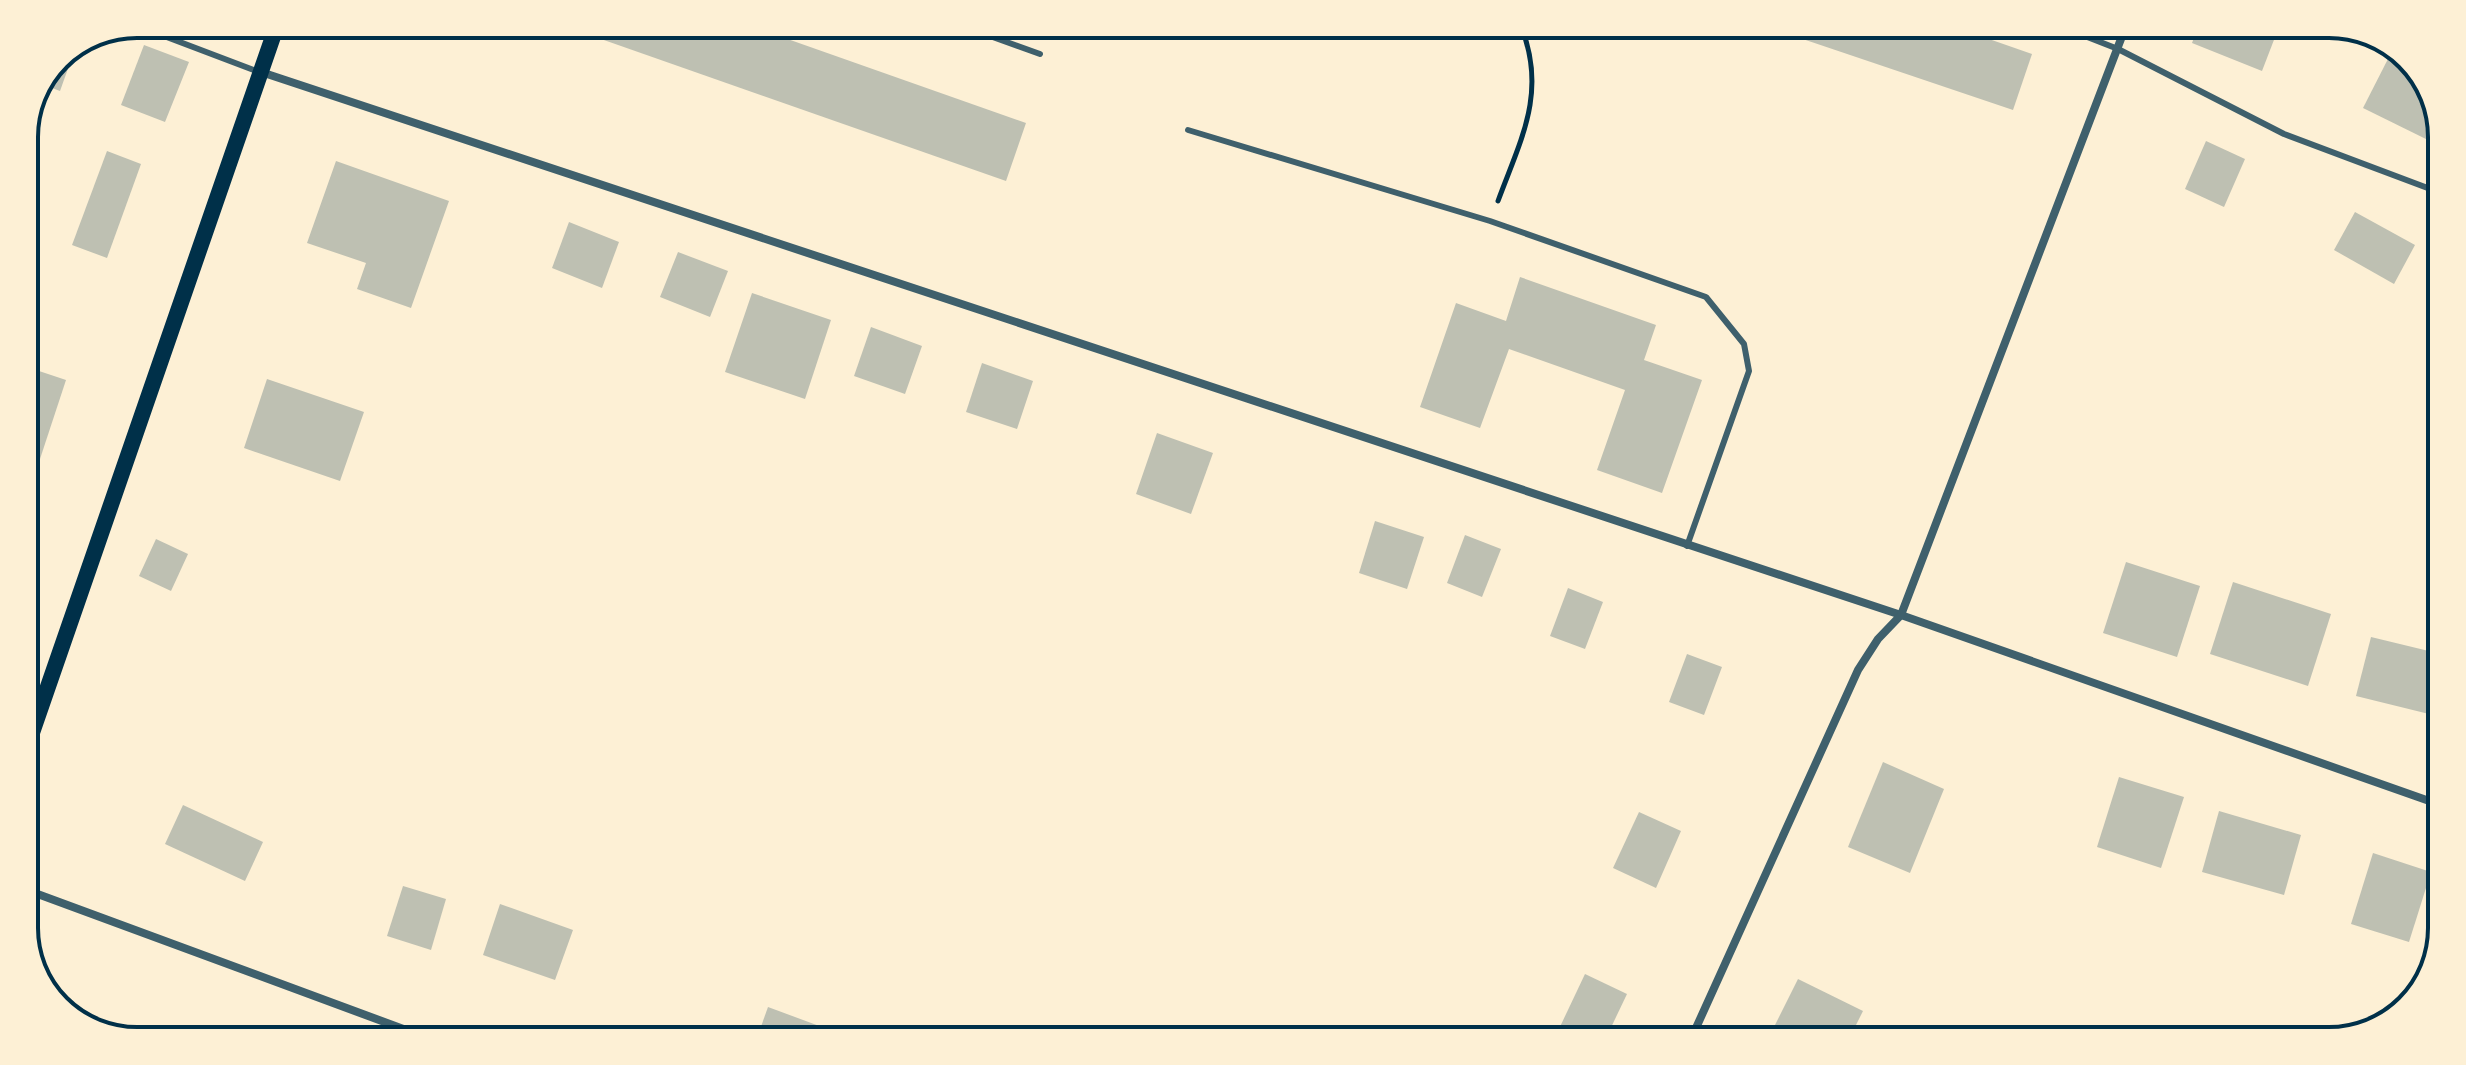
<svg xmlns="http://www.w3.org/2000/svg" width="2466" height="1065" viewBox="0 0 2466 1065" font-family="Helvetica,sans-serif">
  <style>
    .building { fill: #bec0b2 }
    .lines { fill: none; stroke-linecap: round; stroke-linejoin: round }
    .path { stroke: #003049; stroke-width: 5 }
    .service { stroke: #3f606c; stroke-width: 6 }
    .minor { stroke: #3f606c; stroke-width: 8 }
    .secondary { stroke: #003049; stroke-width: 16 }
    .rim { fill: none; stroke: #003049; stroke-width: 4 }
  </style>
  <rect width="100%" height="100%" fill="#fdf0d5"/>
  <g class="building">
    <path d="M564,26H751L1026,123L1006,181Z"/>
    <path d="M1779,31H1966L2032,54L2013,110Z"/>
    <path d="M2196,32H2277L2262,71L2192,43Z"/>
    <path d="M144,45L189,62L165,122L121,105Z"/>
    <path d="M75,49L60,91L44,85L57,57Z"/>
    <path d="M2391,53L2419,69L2440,125L2432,142L2363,108Z"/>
    <path d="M2206,141L2245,159L2224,207L2185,189Z"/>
    <path d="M107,151L141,164L107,258L72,245Z"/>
    <path d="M336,161L449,201L411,308L357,289L366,263L307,243Z"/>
    <path d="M2355,212L2415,245L2394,284L2334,250Z"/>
    <path d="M569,222L619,242L602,288L552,268Z"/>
    <path d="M678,252L728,271L710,317L660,297Z"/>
    <path d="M2440,265V294L2430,290Z"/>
    <path d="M1520,277L1656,325L1644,360L1702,380L1662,493L1597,470L1625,390L1509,349L1480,428L1420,407L1456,303L1506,321Z"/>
    <path d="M752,293L831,320L805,399L725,372Z"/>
    <path d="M871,327L922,346L905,394L854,376Z"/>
    <path d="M982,363L1033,381L1017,429L966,412Z"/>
    <path d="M24,366L66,380L39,462L24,457Z"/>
    <path d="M267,379L364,412L340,481L244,448Z"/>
    <path d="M1157,433L1213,453L1191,514L1136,494Z"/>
    <path d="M1375,521L1424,537L1407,589L1359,573Z"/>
    <path d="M1465,535L1501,549L1482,597L1447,583Z"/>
    <path d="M156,539L188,554L171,591L139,576Z"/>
    <path d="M2126,562L2200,586L2177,657L2103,633Z"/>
    <path d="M2233,582L2331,614L2308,686L2210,654Z"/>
    <path d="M1568,588L1603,602L1585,649L1550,636Z"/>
    <path d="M2371,637L2437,653L2436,685L2429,714L2356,696Z"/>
    <path d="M1687,654L1722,667L1704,715L1669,702Z"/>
    <path d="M1883,762L1944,789L1910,873L1848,847Z"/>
    <path d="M2119,777L2184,797L2161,868L2097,847Z"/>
    <path d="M183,805L263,842L245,881L165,844Z"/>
    <path d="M2219,811L2301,835L2284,895L2202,872Z"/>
    <path d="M1639,812L1681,831L1656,888L1613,868Z"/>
    <path d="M2373,853L2431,872L2409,942L2351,924Z"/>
    <path d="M403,886L446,899L431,950L387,936Z"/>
    <path d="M500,904L573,930L555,980L483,955Z"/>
    <path d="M1585,974L1627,994L1606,1038H1574L1558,1031Z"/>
    <path d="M1798,979L1863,1011L1849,1039H1783L1771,1033Z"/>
    <path d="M768,1007L822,1027L819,1035H758Z"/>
    <path d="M65,1009L122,1033H94Z"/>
  </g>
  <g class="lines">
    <path class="path" d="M1498,201C1520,141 1547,94 1522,29"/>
    <g class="service">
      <path d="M135,25L259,72"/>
      <path d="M965,27L1040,54"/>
      <path d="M2072,31L2118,49L2284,134L2441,193"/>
      <path d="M1188,130L1490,221L1706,297L1744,344L1749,371L1687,546"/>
    </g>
    <g class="minor">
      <path d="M261,72L1901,615L2435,803"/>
      <path d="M24,889L417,1034"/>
      <path d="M1691,1039L1858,670L1878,639L1901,615L2124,31"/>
    </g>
    <path class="secondary" d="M24,756L277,25"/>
  </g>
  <path d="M0 0H2466V1065H0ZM137 38H2329A99 99 0 0 1 2428 137V928A99 99 0 0 1 2329 1027H137A99 99 0 0 1 38 928V137A99 99 0 0 1 137 38Z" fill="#fdf0d5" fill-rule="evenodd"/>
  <path class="rim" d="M137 38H2329A99 99 0 0 1 2428 137V928A99 99 0 0 1 2329 1027H137A99 99 0 0 1 38 928V137A99 99 0 0 1 137 38Z"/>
</svg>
